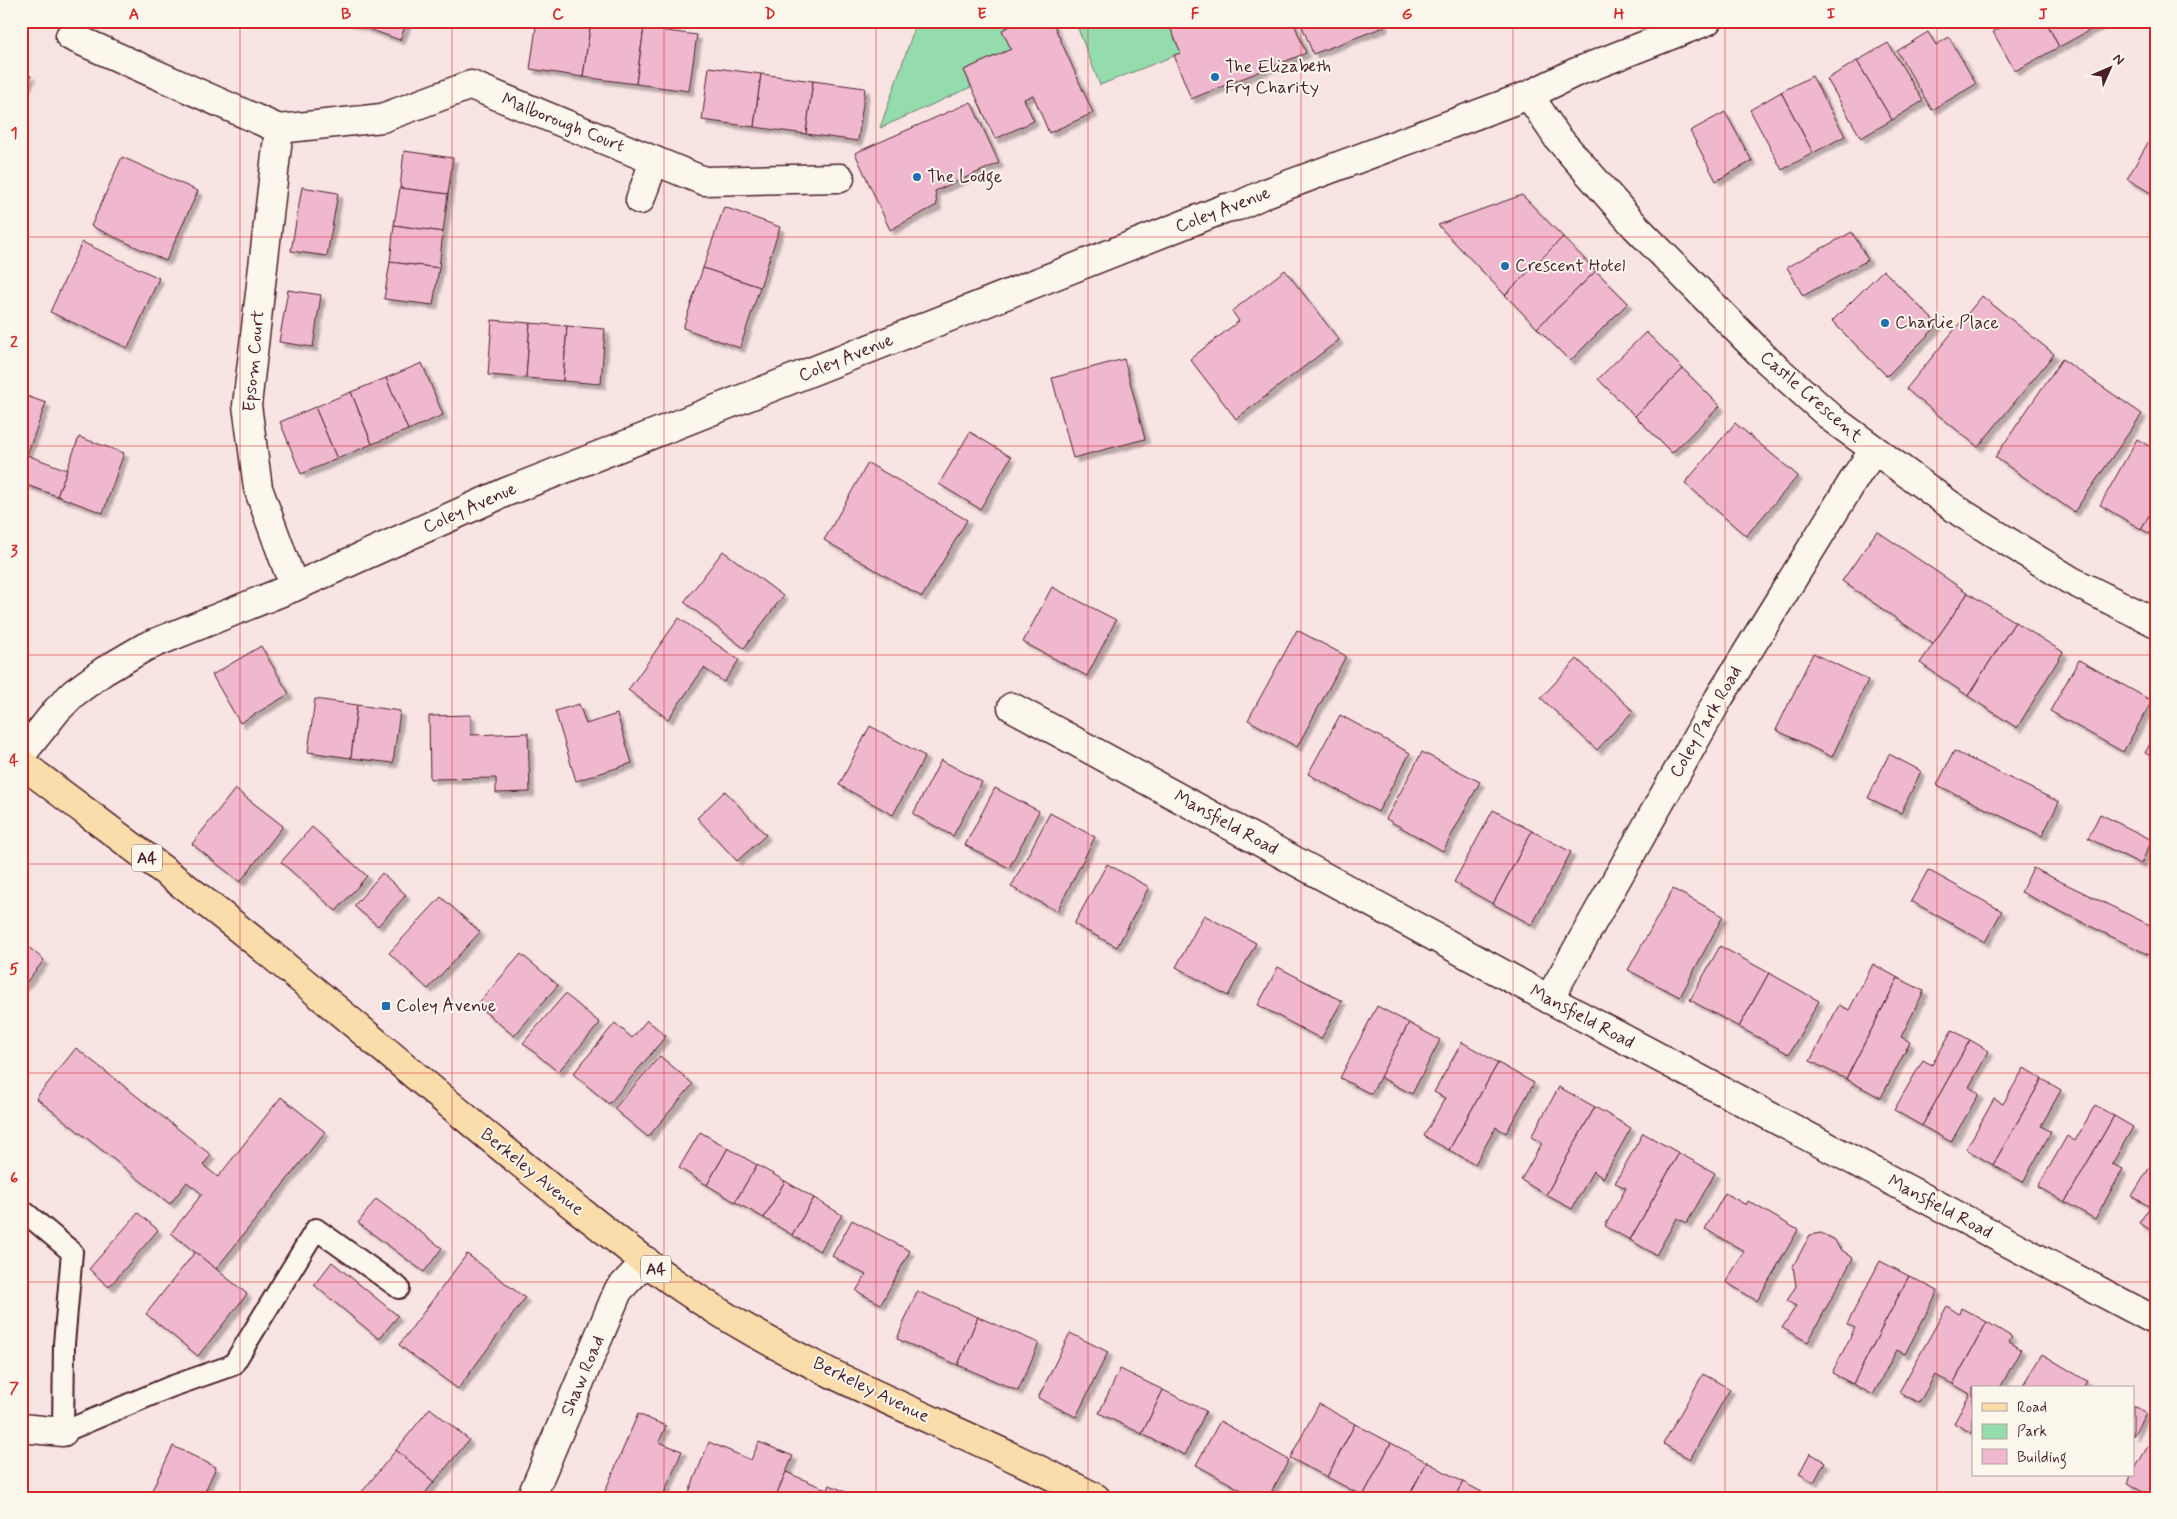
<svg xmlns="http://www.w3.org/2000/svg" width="2177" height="1519" viewBox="0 0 2177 1519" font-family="Mynerve,sans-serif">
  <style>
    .green { fill: #94dcab; stroke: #6f7e6b }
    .building { fill: #f0b8cf; stroke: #4a1f2b; filter: url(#shadow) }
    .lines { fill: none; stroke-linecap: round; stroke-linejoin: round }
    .service-casing { stroke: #4a1f2b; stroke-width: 24 }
    .minor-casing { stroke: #4a1f2b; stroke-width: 31 }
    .tertiary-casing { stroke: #4a1f2b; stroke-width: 31 }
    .primary-casing { stroke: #4a1f2b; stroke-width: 31 }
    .service { stroke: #fbf7ec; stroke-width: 20 }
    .minor { stroke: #fbf7ec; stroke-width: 28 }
    .tertiary { stroke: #fbf7ec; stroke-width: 28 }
    .primary { stroke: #fbddab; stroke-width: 28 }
    .grid { fill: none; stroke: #d62828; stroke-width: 1; stroke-opacity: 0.55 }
    .poi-dot { fill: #1f6fb2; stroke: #fbf7ec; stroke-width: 2 }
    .labels { text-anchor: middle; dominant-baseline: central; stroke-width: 4; stroke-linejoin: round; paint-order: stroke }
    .shield { fill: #fbf7ec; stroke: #7f6065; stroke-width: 1 }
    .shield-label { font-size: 16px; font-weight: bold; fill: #4a1f2b }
    .poi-label { font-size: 18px; fill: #4a1f2b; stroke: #fbf7ec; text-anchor: start }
    .street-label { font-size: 18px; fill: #4a1f2b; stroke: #fbf7ec }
    .neatline { fill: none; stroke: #d62828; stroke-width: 2 }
    .grid-label { font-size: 16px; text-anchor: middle; font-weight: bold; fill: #d62828 }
  </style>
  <defs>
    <filter id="shadow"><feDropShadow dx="4.5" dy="4.5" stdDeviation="1" flood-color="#0004"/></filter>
  </defs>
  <rect width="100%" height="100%" fill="#f8e4e3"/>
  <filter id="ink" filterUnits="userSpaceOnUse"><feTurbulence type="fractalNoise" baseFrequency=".02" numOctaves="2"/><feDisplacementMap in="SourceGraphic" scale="10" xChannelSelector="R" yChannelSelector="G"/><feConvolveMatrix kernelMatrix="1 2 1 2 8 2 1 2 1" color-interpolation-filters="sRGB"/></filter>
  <g filter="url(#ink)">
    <g class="green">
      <path d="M917,21H1022L1003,30L1011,49L964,70L971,87L880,128Z"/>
      <path d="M1075,21H1168L1181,53L1100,85Z"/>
    </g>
    <g class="building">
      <path d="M346,21H368L366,28Z"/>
      <path d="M368,21H407L400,40L366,28Z"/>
      <path d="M537,21H591L583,77L530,69Z"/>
      <path d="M591,21L644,28L636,84L583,77Z"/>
      <path d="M1022,21H1052L1093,113L1049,133L1033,95L1024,99L1034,121L995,139L964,70L1011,49L1002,30Z"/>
      <path d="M1178,21H1293L1306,53L1191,99L1174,55L1181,53L1169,25Z"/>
      <path d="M1300,21H1382L1384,27L1313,54Z"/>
      <path d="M2013,21H2046L2059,47L2015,71L1993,32Z"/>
      <path d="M2046,21H2104L2105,22L2059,47Z"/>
      <path d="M644,28L697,35L689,91L636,84Z"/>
      <path d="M1928,32L1936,45L1949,37L1976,84L1932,110L1897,51Z"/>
      <path d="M1888,43L1923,101L1892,120L1857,61Z"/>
      <path d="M1857,61L1892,120L1861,138L1827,79Z"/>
      <path d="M709,67L761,74L754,127L702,120Z"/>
      <path d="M21,71L31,76L21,96Z"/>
      <path d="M761,74L813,81L806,134L754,127Z"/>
      <path d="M1812,76L1845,136L1813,153L1781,92Z"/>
      <path d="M813,81L865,88L858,141L806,134Z"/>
      <path d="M1781,92L1813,153L1782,170L1750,110Z"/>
      <path d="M971,102L999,163L935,191L937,205L890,230L855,153Z"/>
      <path d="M1725,112L1752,161L1716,181L1690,131Z"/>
      <path d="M2156,129V196L2127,179Z"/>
      <path d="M404,151L453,158L448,194L400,188Z"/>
      <path d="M122,157L198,191L166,261L91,226Z"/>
      <path d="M302,187L338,193L327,256L291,251Z"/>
      <path d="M400,188L448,194L443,232L394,225Z"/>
      <path d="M1522,195L1563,237L1505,295L1438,225Z"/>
      <path d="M724,207L780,227L760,287L703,268Z"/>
      <path d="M394,225L443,232L439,268L390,262Z"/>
      <path d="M1852,232L1868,260L1803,296L1787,267Z"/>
      <path d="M1563,237L1596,271L1537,328L1505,295Z"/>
      <path d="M82,242L159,278L128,348L50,312Z"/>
      <path d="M390,262L439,268L433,305L384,299Z"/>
      <path d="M703,268L760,287L740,348L683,328Z"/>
      <path d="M1285,270L1339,340L1236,419L1190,359L1239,321L1232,311Z"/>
      <path d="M1883,270L1938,325L1887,376L1832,321Z"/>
      <path d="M1596,271L1628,303L1570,361L1537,328Z"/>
      <path d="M288,290L321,295L313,347L279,342Z"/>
      <path d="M1982,296L2054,354L1978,447L1906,389Z"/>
      <path d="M492,320L530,323L526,378L488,375Z"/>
      <path d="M530,323L567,326L563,381L526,378Z"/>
      <path d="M567,326L605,329L601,384L563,381Z"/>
      <path d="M1646,332L1683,369L1635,416L1598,379Z"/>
      <path d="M1124,359L1145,439L1073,458L1052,378Z"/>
      <path d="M2062,359L2142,414L2074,512L1995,457Z"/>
      <path d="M422,363L443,415L408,430L386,378Z"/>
      <path d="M1683,369L1720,406L1672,453L1635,416Z"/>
      <path d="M386,378L408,430L372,444L351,392Z"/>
      <path d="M351,392L372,444L337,459L315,407Z"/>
      <path d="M21,394L46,403L21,471Z"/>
      <path d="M315,407L337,459L301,474L280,422Z"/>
      <path d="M1735,423L1798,476L1746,536L1685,483Z"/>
      <path d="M970,432L1011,457L980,509L939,484Z"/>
      <path d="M79,437L124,453L103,513L57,496Z"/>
      <path d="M2137,439L2156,450V504L2141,529L2100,505Z"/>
      <path d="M27,455L67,470L57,496L21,483V471Z"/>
      <path d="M868,463L967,520L922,597L824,540Z"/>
      <path d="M2156,504V537L2141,529Z"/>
      <path d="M1877,531L1968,593L1933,644L1842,581Z"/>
      <path d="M723,551L783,596L744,648L684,602Z"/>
      <path d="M1052,587L1116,620L1087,676L1023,642Z"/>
      <path d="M1968,593L2015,622L1968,696L1920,663Z"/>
      <path d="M679,618L739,660L724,682L704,668L668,719L628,690Z"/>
      <path d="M2015,622L2063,652L2017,728L1968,696Z"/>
      <path d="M1297,630L1346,656L1297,747L1248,720Z"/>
      <path d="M261,646L289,694L240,723L212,675Z"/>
      <path d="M1813,653L1868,680L1832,757L1776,730Z"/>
      <path d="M1577,659L1633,711L1597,750L1541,698Z"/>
      <path d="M2079,660L2152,701L2123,752L2050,711Z"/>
      <path d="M315,699L357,705L351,758L308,752Z"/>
      <path d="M579,704L586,724L617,714L632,763L576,781L555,711Z"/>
      <path d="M357,705L400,711L393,763L351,758Z"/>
      <path d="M471,715V735L528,733L530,792L496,793V778L430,779L429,716Z"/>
      <path d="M1340,715L1410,753L1378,812L1308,774Z"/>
      <path d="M870,726L925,756L893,815L839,785Z"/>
      <path d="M2156,733V759L2145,753Z"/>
      <path d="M1954,751L2059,802L2042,836L1937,785Z"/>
      <path d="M1422,752L1480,782L1443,851L1386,819Z"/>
      <path d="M1889,754L1921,771L1901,813L1868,798Z"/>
      <path d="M941,760L982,782L953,836L913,814Z"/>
      <path d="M995,788L1039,811L1009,868L965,845Z"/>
      <path d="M235,789L283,826L240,882L192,844Z"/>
      <path d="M725,791L766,835L737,861L697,818Z"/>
      <path d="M1493,810L1532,831L1493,904L1454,882Z"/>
      <path d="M1050,813L1095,837L1057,911L1011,887Z"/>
      <path d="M2100,814L2152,840L2141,864L2088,838Z"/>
      <path d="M312,827L367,876L336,911L281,862Z"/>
      <path d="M1532,831L1571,852L1532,925L1493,904Z"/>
      <path d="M1107,864L1149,887L1117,947L1074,924Z"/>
      <path d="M2033,868L2156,928L2155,958L2021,892Z"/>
      <path d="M1928,870L2002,911L1985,942L1911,901Z"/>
      <path d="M382,873L406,895L378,926L354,906Z"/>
      <path d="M1673,889L1723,916L1680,997L1628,970Z"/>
      <path d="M441,897L480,932L428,989L389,953Z"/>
      <path d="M1204,915L1256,943L1228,996L1176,967Z"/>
      <path d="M21,941L44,960L21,989Z"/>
      <path d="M1720,946L1769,973L1739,1027L1690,1000Z"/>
      <path d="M521,954L558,985L514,1036L477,1005Z"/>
      <path d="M1873,964L1898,978L1846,1079L1810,1061L1839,1005L1849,1010Z"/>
      <path d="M1278,967L1342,1001L1321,1039L1258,1005Z"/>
      <path d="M1769,973L1819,1001L1789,1054L1739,1027Z"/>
      <path d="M1898,978L1924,991L1901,1037L1910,1042L1881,1098L1846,1079Z"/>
      <path d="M565,994L600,1023L558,1072L523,1043Z"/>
      <path d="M1377,1006L1409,1023L1371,1094L1340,1078Z"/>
      <path d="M647,1020L666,1036L609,1104L573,1074L615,1023L632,1038Z"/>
      <path d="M1409,1023L1440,1040L1412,1094L1380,1077Z"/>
      <path d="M1952,1030L1970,1040L1922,1126L1894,1110L1923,1060L1932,1065Z"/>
      <path d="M1970,1040L1989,1051L1969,1087L1979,1094L1951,1142L1922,1126Z"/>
      <path d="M1462,1042L1498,1063L1449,1150L1424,1136L1445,1098L1434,1092Z"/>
      <path d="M76,1048L211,1155L203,1165L218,1177L281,1097L325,1132L216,1269L171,1233L202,1194L187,1182L170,1204L36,1098Z"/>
      <path d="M660,1056L693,1084L648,1137L614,1109Z"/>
      <path d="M1498,1063L1534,1083L1506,1133L1496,1127L1475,1164L1449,1150Z"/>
      <path d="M2024,1068L2042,1079L1993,1165L1966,1149L1994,1099L2003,1104Z"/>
      <path d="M2042,1079L2061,1090L2041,1126L2051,1132L2023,1182L1993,1165Z"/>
      <path d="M1559,1087L1595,1107L1546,1195L1521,1180L1542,1143L1531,1137Z"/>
      <path d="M2095,1105L2114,1116L2065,1202L2038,1187L2067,1136L2075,1141Z"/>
      <path d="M1595,1107L1631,1128L1603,1178L1593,1171L1572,1209L1546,1195Z"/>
      <path d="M2114,1116L2133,1127L2112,1164L2123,1169L2095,1219L2065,1202Z"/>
      <path d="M700,1132L728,1148L707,1185L679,1168Z"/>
      <path d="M1643,1133L1679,1153L1630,1240L1605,1226L1626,1188L1615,1183Z"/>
      <path d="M728,1148L757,1165L735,1202L707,1185Z"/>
      <path d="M1679,1153L1715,1173L1687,1223L1677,1218L1656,1255L1630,1240Z"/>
      <path d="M2156,1157V1233L2139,1223L2150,1207L2132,1196Z"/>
      <path d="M757,1165L785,1181L764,1218L735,1202Z"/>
      <path d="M785,1181L814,1198L792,1235L764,1218Z"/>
      <path d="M1725,1193L1746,1205L1748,1201L1798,1230L1757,1301L1726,1282L1744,1251L1705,1229Z"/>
      <path d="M814,1198L842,1215L820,1251L792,1235Z"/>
      <path d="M376,1199L442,1248L424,1272L358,1223Z"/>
      <path d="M138,1213L158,1230L109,1287L89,1269Z"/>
      <path d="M852,1220L910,1251L881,1304L856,1291L866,1275L832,1256Z"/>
      <path d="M1821,1233L1835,1240L1839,1248L1853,1258L1808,1342L1782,1328L1796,1306L1787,1301L1796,1286L1793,1266L1810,1235Z"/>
      <path d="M195,1252L247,1294L198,1356L146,1314Z"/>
      <path d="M467,1254L525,1298L458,1389L399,1345Z"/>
      <path d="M1880,1261L1909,1276L1853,1384L1832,1373L1855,1328L1847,1324Z"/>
      <path d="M332,1262L398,1316L379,1339L314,1285Z"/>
      <path d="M1909,1276L1938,1291L1905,1354L1897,1350L1873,1395L1853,1384Z"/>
      <path d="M917,1291L978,1317L958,1365L897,1339Z"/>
      <path d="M1947,1306L1959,1314L1961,1308L1987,1322L1953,1384L1935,1375L1919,1403L1899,1392Z"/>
      <path d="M978,1317L1039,1343L1018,1391L958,1365Z"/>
      <path d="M1987,1322L2012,1337L2009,1342L2021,1349L2000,1388H1973V1434L1954,1423L1970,1394L1953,1384Z"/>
      <path d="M1070,1333L1108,1352L1076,1417L1038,1398Z"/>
      <path d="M2042,1354L2087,1381L2083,1388H2021Z"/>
      <path d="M1120,1369L1163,1390L1142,1434L1099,1413Z"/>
      <path d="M1703,1374L1730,1389L1690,1459L1663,1444Z"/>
      <path d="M1163,1390L1206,1411L1185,1455L1142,1434Z"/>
      <path d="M1319,1404L1355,1424L1327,1477L1290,1458Z"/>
      <path d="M2133,1405L2146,1413L2133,1436Z"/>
      <path d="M430,1408L469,1440L434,1482L396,1450Z"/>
      <path d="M638,1414L666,1426L659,1442L682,1451L662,1498H602Z"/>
      <path d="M1220,1421L1289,1460L1268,1498H1256L1196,1465Z"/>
      <path d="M1355,1424L1391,1443L1363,1496L1327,1477Z"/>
      <path d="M2156,1432V1498H2153L2127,1483Z"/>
      <path d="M709,1442L751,1460L759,1442L793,1456L775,1498L687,1497Z"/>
      <path d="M1391,1443L1427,1462L1408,1498H1366L1363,1496Z"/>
      <path d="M173,1446L216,1467L202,1498H168L152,1490Z"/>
      <path d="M396,1450L434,1482L421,1498H357Z"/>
      <path d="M1810,1453L1825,1462L1814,1482L1799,1474Z"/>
      <path d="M1427,1462L1463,1482L1454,1498H1408Z"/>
      <path d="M786,1472L828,1490L830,1485L850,1494L849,1498H775Z"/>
      <path d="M1463,1482L1493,1498H1454Z"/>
      <path d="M152,1490L168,1498H149Z"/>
    </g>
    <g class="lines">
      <g class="service-casing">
        <path id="service" d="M21,1209L72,1252L64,1344L63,1432L170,1387L233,1365L316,1229L399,1288"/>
      </g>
      <g class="minor-casing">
        <g id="minor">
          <path d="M70,36L279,129L382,118L471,85L704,181L840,178"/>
          <path d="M1529,95L1557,137L1635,226L1767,360L1834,420L1960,512L2070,580L2156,623"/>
          <path d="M279,129L247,405L258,488L294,587"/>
          <path d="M640,200L654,161"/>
          <path d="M1012,707L1549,999L2156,1321"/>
          <path d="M1549,999L1719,698L1858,473L1874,451"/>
          <path d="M21,1428L63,1432"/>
          <path d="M531,1498L618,1291L646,1261"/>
        </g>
      </g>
      <g class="tertiary-casing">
        <path id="tertiary" d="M21,755L57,710L74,693L104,671L145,647L294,587L506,492L1226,208L1238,206L1266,193L1529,95L1574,73L1707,21"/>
      </g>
      <g class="primary-casing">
        <path id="primary" d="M21,763C112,832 205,899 292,972C386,1050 479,1131 575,1207C613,1236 651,1268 691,1294C816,1378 962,1428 1096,1498"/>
      </g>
      <use href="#service" class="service"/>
      <use href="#minor" class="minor"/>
      <use href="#tertiary" class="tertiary"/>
      <use href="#primary" class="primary"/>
    </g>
  </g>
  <path class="grid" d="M240,21V1498M452,21V1498M664,21V1498M876,21V1498M1088,21V1498M1301,21V1498M1513,21V1498M1725,21V1498M1937,21V1498M21,237H2156M21,446H2156M21,655H2156M21,864H2156M21,1073H2156M21,1282H2156"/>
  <g class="poi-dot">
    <circle cx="1215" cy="77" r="5"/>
    <circle cx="917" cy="177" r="5"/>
    <circle cx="1505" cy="266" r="5"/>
    <circle cx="1885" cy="323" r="5"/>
    <rect x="381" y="1001" width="10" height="10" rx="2.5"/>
  </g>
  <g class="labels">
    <g class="shield">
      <rect x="132" y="844.5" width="30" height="27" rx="4"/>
      <rect x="641" y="1255.5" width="30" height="27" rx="4"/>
    </g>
    <g class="shield-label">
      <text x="147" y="858">A4</text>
      <text x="656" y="1269">A4</text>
    </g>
    <g class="poi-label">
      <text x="1225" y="67">The Elizabeth<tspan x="1225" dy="21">Fry Charity</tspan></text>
      <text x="927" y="177">The Lodge</text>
      <text x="1515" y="266">Crescent Hotel</text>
      <text x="1895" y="323">Charlie Place</text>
      <text x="396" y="1006">Coley Avenue</text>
    </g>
    <g class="street-label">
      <text transform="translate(563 123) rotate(22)">Malborough Court</text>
      <text transform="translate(1223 210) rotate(-21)">Coley Avenue</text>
      <text transform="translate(846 358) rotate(-22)">Coley Avenue</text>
      <text transform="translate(254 361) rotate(-85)">Epsom Court</text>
      <text transform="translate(1811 397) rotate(41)">Castle Crescent</text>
      <text transform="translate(470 508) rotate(-24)">Coley Avenue</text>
      <text transform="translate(1706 722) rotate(-60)">Coley Park Road</text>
      <text transform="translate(1226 823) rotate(29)">Mansfield Road</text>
      <text transform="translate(1582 1017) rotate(28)">Mansfield Road</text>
      <text transform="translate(532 1172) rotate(39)">Berkeley Avenue</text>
      <text transform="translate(1940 1207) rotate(28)">Mansfield Road</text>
      <text transform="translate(583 1376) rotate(-67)">Shaw Road</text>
      <text transform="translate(871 1390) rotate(26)">Berkeley Avenue</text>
    </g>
  </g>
  <rect width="2177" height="1519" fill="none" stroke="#fbf7ec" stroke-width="55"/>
  <rect x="1972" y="1386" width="162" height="90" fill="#fbf7ec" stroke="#b4a19f"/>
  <rect x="1982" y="1403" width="25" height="8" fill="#fbddab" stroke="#b4a19f"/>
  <text x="2017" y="1412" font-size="15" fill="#4a1f2b">Road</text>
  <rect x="1982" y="1424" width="25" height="15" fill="#94dcab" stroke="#b4a19f"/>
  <text x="2017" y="1436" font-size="15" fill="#4a1f2b">Park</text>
  <rect x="1982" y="1449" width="25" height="15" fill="#f0b8cf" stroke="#b4a19f"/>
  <text x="2017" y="1462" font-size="15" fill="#4a1f2b">Building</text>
  <g transform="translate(2110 68) rotate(45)" stroke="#fbf7ec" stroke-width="4" paint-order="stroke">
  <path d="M0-4L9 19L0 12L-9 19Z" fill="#4a1f2b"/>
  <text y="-8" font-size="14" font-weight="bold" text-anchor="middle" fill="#4a1f2b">N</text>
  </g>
  <rect x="28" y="28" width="2122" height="1464" class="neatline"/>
  <g class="grid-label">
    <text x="134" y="19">A</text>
    <text x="346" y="19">B</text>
    <text x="558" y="19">C</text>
    <text x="770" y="19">D</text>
    <text x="982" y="19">E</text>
    <text x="1195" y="19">F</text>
    <text x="1407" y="19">G</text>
    <text x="1619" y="19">H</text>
    <text x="1831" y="19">I</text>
    <text x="2043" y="19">J</text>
    <text x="14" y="138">1</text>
    <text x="14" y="347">2</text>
    <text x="14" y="556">3</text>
    <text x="14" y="765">4</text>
    <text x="14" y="974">5</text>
    <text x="14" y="1183">6</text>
    <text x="14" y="1393">7</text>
  </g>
</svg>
